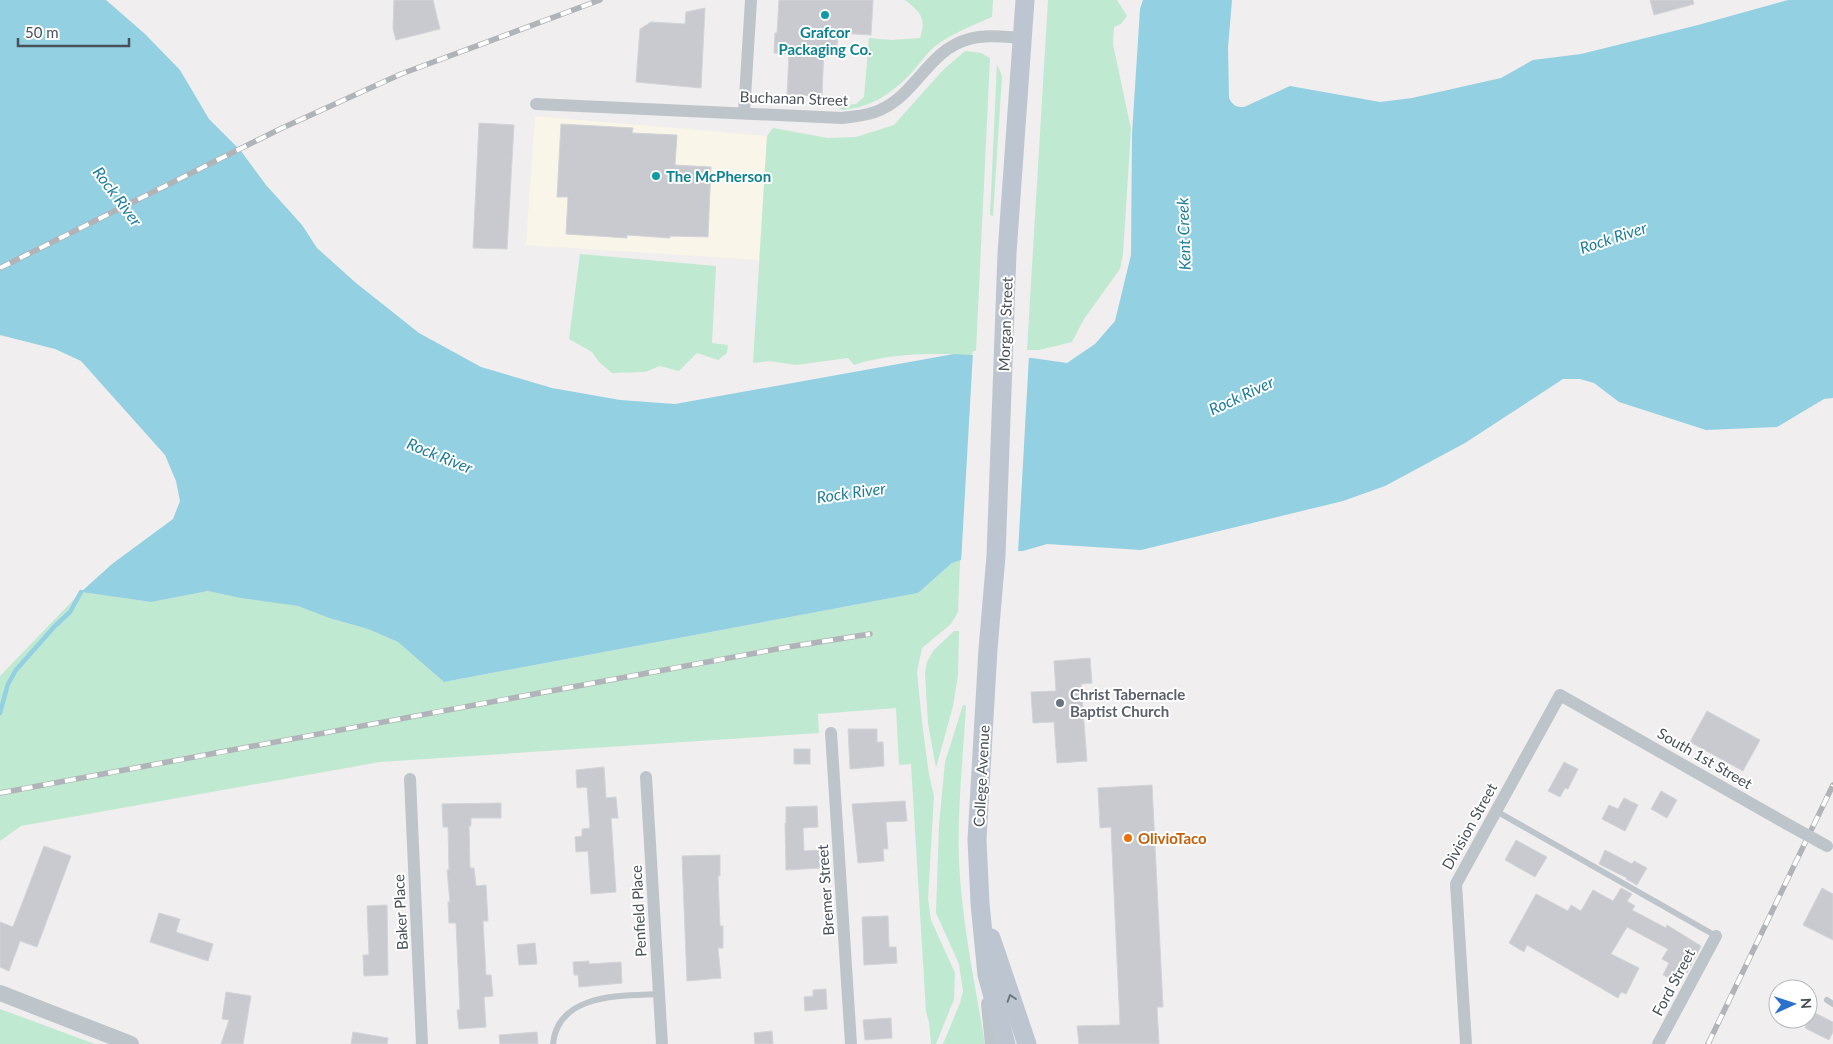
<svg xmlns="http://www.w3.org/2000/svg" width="1833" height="1044" viewBox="0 0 1833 1044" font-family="Lato,sans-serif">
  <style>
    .commercial { fill: #f9f5e8 }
    .green { fill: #c0e9d1 }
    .water { fill: #92d0e2 }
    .pier { fill: #f0eeee }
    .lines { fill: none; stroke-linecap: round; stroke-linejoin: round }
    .stream { stroke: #92d0e2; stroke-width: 4.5 }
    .building { fill: #c9cad0; stroke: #d2d4d8 }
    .service { stroke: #bdc5cb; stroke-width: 6 }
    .minor { stroke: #bdc5cb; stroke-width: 12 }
    .tertiary { stroke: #bdc5cb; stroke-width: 16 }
    .secondary { stroke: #bdc6d0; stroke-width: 19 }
    .rail-casing { stroke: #b0b3b7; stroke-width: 5.5 }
    .rail { stroke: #fff; stroke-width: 4; stroke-dasharray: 11; stroke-linecap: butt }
    .minor-bridge { stroke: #bdc5cb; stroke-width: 12 }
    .oneway { stroke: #6b747d }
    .culture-dot { fill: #0f9aa8; stroke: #fff; stroke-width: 2 }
    .worship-dot { fill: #6b7280; stroke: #fff; stroke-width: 2 }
    .food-dot { fill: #e8710a; stroke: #fff; stroke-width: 2 }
    .labels { text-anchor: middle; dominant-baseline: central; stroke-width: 4; stroke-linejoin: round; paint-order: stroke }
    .culture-label { font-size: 15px; font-weight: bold; fill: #0d838f; stroke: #fff }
    .street-label { font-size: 15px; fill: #485159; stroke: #fff }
    .worship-label { font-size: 15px; font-weight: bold; fill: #5b616d; stroke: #fff; text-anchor: start }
    .food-label { font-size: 15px; font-weight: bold; fill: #c56008; stroke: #fff; text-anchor: start }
    .water-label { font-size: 16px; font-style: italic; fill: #1b7d98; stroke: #fff }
  </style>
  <rect width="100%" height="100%" fill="#f0eeee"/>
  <path class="commercial" d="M535,116L767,136L759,260L526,245Z"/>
  <g class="green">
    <path d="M905,0H993L992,17C972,26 952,33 934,47C927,53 920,63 914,70C893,93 873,107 842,110L836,106L856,104L864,97L869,38L891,40L920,38C927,19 920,11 905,0Z"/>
    <path d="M1048,0H1117L1127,16L1121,24L1114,27L1113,44L1131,129L1123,254L1120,269L1084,319L1072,342L1039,350H1027Z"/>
    <path d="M965,51L981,53L990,58L976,351H973L972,355C935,353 889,353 854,365L848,358L796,365L769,361L753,363L767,136L773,128L828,138L856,137L894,125L943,70Z"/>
    <path d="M997,64L1002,76L993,216L990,215Z"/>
    <path d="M580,254L716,266L712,343L728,345L727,353L718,360L697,353L679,371L660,366L645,372L612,373L599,362L592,352L569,339Z"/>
    <path d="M960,560L958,612L951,624L922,648L917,672L922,722L929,775L934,796L928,899L931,920L955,973L954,999L936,1044H931L929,1022L926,1012L911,764L899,765L896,708L818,714L819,733L380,762L21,826L0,841V676L81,592L151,602L208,591L298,606L329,618L368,629L398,642L444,682L918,593L952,563Z"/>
    <path d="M954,631H959L958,675L953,706L936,768L928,723L925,673L927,662L933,651Z"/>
    <path d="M963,705L966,706C963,758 957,811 959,862C962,923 975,984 985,1044H943L960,1003L963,991L959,964L936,913L939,825L945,762Z"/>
    <path d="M0,1009L95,1044H0Z"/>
  </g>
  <path class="water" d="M0,0H106L145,34L180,70L209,119L241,151L266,185L302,225L317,248L356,283L419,333L481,367L552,388L620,400L675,404L954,354L1032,358L1067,363L1095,344L1115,321L1131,255L1132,134L1140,9L1143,0H1232L1228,47L1229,98C1233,106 1236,107 1244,107L1290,86L1380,102L1412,98L1501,78L1533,60L1581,54L1698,25L1788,0H1833V398L1824,399L1777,427L1706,430L1619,402L1594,383L1580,379H1563L1465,443L1385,486L1343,501L1141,550L1047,544L1023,551L985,552L952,563L918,593L444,682L398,642L368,629L329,618L298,606L241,598L208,591L151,602L81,592L112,564L173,519L180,501L176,481L165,455L81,361L55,349L0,335Z"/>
  <path class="pier" d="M973,352L1029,356L1018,553L985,554L961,563Z"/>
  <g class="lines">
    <path class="stream" d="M0,713L8,684L16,670L54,627L70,612L81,592"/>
  </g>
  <g class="building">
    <path d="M394,0H433L440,29L396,40L393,29Z"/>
    <path d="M779,0H873L871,35L838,33L837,46L824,45L822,96L787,95L789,54L774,53L775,33H777Z"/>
    <path d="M1650,0H1693L1694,4L1654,15Z"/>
    <path d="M705,8L701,88L636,82L640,29L651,22L685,24L686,12Z"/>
    <path d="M479,123L514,125L507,249L473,248Z"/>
    <path d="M561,124L633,128L632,133L677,135L675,165L711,167L708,237L670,236V238L627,235V238L566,234L568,197H557Z"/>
    <path d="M1090,658L1092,683L1081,684L1087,761L1057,763L1054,722L1033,723L1031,692L1056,691L1054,661Z"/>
    <path d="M1707,711L1760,740L1743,771L1690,742Z"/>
    <path d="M848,729H877V742H883L884,766L850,769Z"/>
    <rect x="794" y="749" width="16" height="15"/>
    <path d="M1564,762L1578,769L1568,789L1565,788L1560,797L1548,791Z"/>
    <path d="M604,767L606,798L616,797L618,818H611L616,892L591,894L588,851L576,852L575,837L582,836V829L590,828L587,787L577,788L576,770Z"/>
    <path d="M1152,785L1163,1007H1157L1159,1044H1079L1077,1026L1120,1025L1111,827L1100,828L1098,788Z"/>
    <path d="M1661,791L1677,800L1667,818L1651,809Z"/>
    <path d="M1624,798L1638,805L1625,831L1602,819L1609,805L1618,809Z"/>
    <path d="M905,801L907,821L886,822L888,849H883L884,861L858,863L852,804Z"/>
    <path d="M501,803V818H471V826H469L470,868H474L476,886L486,885L488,921H483L486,975H491L493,996L484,997L486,1027L459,1029L457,1010H460L456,923H449L448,902H450L447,870H449L448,827H443L442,804Z"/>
    <path d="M817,806L818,827L803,828L804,851L819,850L820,868L786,870L785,823H786V807Z"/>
    <path d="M1516,840L1547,857L1535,877L1505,860Z"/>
    <path d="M44,846L71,856L37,947L20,941L9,971L0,967V922L13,927Z"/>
    <path d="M1605,850L1632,864L1634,861L1647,868L1637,885L1626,879L1627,878L1599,864Z"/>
    <path d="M720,855V876H718L720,926H723V948H718L721,978L687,981L682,856Z"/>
    <path d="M1621,888L1632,894L1627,901L1635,906L1632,910L1666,928L1667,925L1701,946L1687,973L1683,970L1676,982L1663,975L1669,963L1662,959L1668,949L1627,927L1611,954L1639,968L1626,994L1621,992L1618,998L1527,945L1524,952L1509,943L1536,894L1568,911L1571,905L1581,911L1593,890L1613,901Z"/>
    <path d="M1822,888L1833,894V940L1803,925Z"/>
    <path d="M387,905L388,975L364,976L363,955H369L367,906Z"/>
    <path d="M159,913L180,919L176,932L213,944L208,961L150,942Z"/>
    <path d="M888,916L889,947H896L897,963L864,965L862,917Z"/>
    <path d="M535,943L537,964L519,965L517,945Z"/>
    <path d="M589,961V964L621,962L622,983L579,987L578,975H574L573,962Z"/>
    <path d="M826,989L827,1009L805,1011L804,997L813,996V990Z"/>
    <path d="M226,992L251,996L243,1044H221L229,1020L222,1019Z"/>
    <path d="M1813,1012L1833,1022V1032L1829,1040L1805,1028Z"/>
    <path d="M891,1018L892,1038L865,1040L863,1020Z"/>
    <path d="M772,1031L773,1044H755L754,1033Z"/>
    <path d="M353,1032L388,1038L387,1044H351Z"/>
    <path d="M537,1032L538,1044H500L499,1035Z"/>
  </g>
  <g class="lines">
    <g class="service">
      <path d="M1496,811L1716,936"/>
      <path d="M1827,1000L1833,1004"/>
      <path d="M553,1044C558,993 621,996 659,994"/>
    </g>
    <g class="minor">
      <path d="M536,104L842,118C854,116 868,116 880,110C917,94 928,50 969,39C986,34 1006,37 1023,38"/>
      <path d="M744,113L751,0"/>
      <path d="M831,733L851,1044"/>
      <path d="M646,777L662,1044"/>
      <path d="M410,779L422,1044"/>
      <path d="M1466,1044L1456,884L1560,695L1787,824"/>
      <path d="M1658,1044L1716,936"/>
    </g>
    <g class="tertiary">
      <path d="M0,993L131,1044"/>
      <path d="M989,1004L993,1044"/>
    </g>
    <g class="secondary">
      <path d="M991,938L1027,1044"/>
      <path d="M1006,1044L987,975L980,903L977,840L988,649L996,556L1007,253L1025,0"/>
    </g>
    <g class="rail-casing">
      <g id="rail">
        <path d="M0,268L280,129L401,74L600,0"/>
        <path d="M0,793L788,647L870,634"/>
        <path d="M1708,1044L1833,785"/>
      </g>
    </g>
    <use href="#rail" class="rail"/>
    <path class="minor-bridge" d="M1787,824L1827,846"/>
  </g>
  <defs><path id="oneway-chevron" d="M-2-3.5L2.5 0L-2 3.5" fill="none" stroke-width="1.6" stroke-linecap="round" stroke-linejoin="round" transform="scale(1.25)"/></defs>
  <use class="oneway" href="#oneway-chevron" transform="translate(1011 998) rotate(-108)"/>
  <g class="culture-dot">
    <circle cx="825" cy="15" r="5"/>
    <circle cx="656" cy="176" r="5"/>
  </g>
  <circle class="worship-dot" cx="1060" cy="703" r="5"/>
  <circle class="food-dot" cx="1128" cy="838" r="5"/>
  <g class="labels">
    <g class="culture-label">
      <text x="825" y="32">Grafcor<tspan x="825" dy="17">Packaging Co.</tspan></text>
      <text x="666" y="176" text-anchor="start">The McPherson</text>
    </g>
    <g class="street-label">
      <text transform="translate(794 98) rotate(2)">Buchanan Street</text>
      <text transform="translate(1005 324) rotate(-88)">Morgan Street</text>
      <text transform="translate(1705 758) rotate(30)">South 1st Street</text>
      <text transform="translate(981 776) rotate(-87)">College Avenue</text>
      <text transform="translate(1469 826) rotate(-61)">Division Street</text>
      <text transform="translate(825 890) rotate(-94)">Bremer Street</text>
      <text transform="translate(638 911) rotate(-93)">Penfield Place</text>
      <text transform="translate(400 912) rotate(-93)">Baker Place</text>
      <text transform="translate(1673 982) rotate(-62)">Ford Street</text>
    </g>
    <g class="worship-label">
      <text x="1070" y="694">Christ Tabernacle<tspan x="1070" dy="17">Baptist Church</tspan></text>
    </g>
    <g class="food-label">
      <text x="1138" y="838">OlivioTaco</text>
    </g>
    <g class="water-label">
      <text transform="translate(118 196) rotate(53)">Rock River</text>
      <text transform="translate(1183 234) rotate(-92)">Kent Creek</text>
      <text transform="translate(1613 237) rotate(-18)">Rock River</text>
      <text transform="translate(1241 395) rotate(-25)">Rock River</text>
      <text transform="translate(440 455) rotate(22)">Rock River</text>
      <text transform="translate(851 492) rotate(-8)">Rock River</text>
    </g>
  </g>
  <g transform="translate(1793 1004) rotate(87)"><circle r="24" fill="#ffffff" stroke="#b6b9bd"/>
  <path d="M0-4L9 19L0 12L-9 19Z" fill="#2c70cb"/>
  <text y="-8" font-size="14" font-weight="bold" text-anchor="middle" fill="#485159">N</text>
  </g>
  <path d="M18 38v8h111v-8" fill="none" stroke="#485159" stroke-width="2.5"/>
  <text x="25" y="38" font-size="15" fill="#485159" stroke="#ffffff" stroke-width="4" paint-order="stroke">50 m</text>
</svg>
